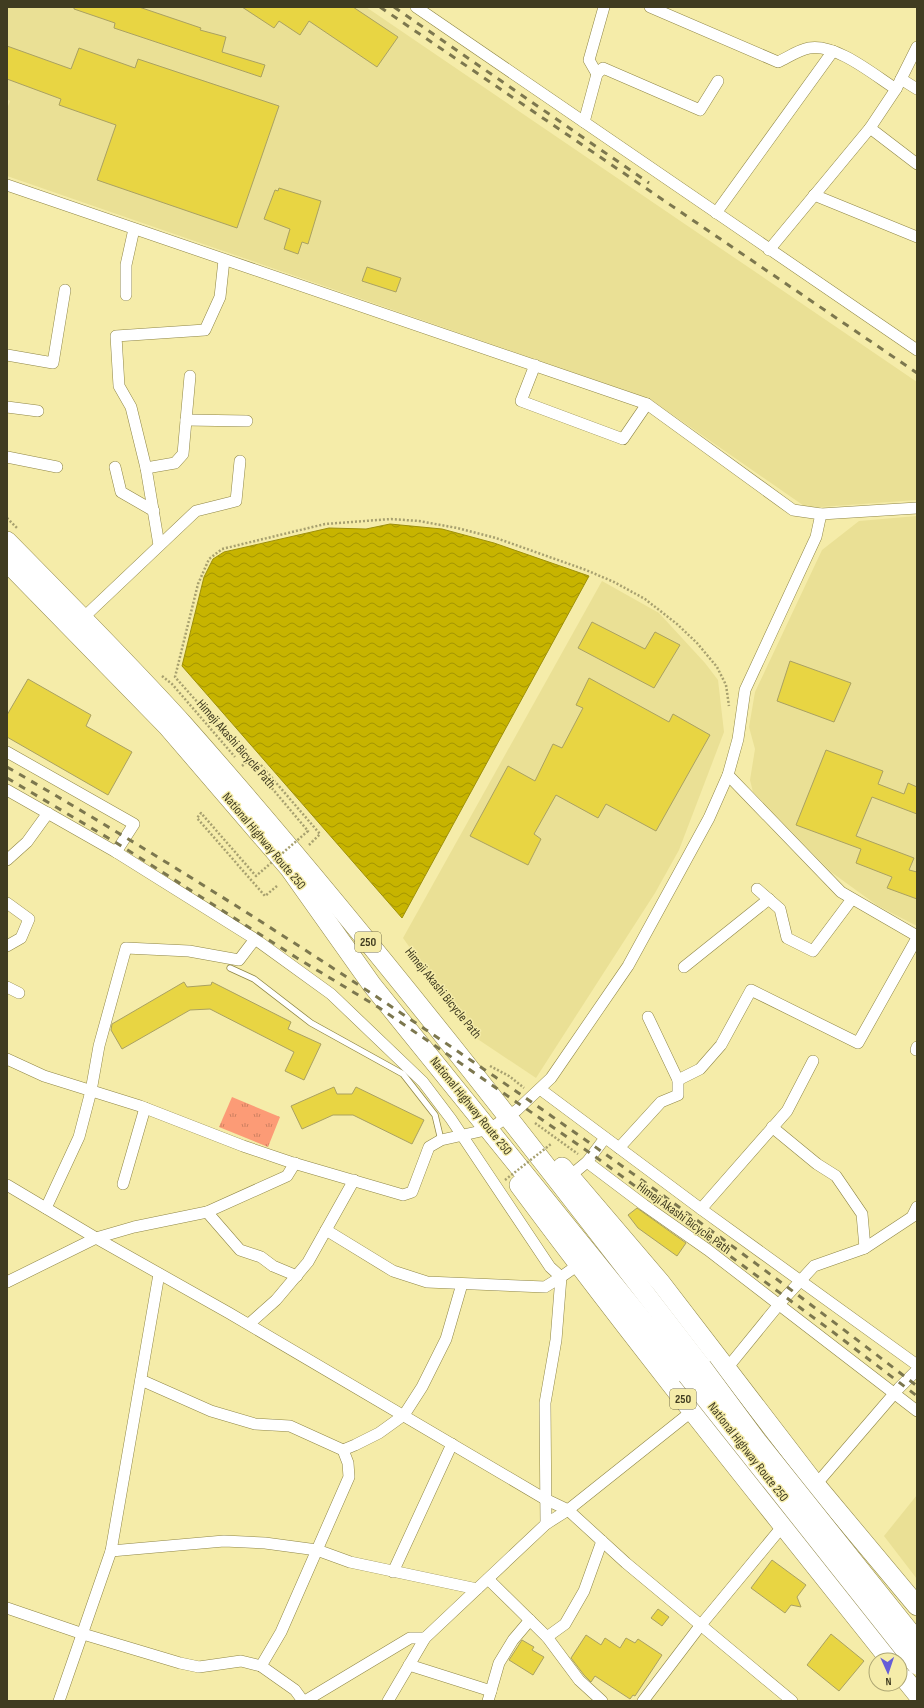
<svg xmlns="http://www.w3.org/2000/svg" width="924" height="1708" viewBox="0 0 924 1708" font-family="'Sofia Sans Condensed',sans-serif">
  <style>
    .built { fill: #eae095 }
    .grass { fill: url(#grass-tufts) }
    .water { fill: url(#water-waves); stroke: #9e900a }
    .building { fill: #e8d543; stroke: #aaa161 }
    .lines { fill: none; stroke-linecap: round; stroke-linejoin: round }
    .service-casing { stroke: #8f8646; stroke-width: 7 }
    .minor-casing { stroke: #8f8646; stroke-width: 12 }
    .trunk-casing { stroke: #8f8646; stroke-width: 20 }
    .path { stroke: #a7a06f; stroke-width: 2.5; stroke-dasharray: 2 2; stroke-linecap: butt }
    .service { stroke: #fff; stroke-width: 5.5 }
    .minor { stroke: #fff; stroke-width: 11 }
    .trunk { stroke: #fff; stroke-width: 19 }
    .rail { stroke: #7c774e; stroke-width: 3; stroke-dasharray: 7 7; stroke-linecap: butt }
    .trunk-bridge-casing { stroke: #8f8646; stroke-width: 20; stroke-linecap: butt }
    .path-bridge { stroke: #a7a06f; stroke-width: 2.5; stroke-dasharray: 2 2; stroke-linecap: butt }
    .trunk-bridge { stroke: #fff; stroke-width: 19 }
    .labels { text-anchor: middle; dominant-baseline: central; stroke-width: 3; stroke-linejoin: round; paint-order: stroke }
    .shield { fill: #f5eca9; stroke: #76714a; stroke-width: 1 }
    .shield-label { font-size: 12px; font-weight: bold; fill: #403c21 }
    .street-label { font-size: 13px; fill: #403c21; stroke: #f5eca9 }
  </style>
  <defs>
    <pattern id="grass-tufts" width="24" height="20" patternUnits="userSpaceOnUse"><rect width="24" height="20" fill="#fc9b76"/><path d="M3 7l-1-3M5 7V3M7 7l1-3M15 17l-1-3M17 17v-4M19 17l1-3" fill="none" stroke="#cd8060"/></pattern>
    <pattern id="water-waves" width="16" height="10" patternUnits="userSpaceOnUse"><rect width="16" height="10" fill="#c7b400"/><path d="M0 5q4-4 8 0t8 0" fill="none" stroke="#a39402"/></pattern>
  </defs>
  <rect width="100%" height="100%" fill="#f5eca9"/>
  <g class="built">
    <path d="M7,7H366L917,382V500L807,508L650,399L7,176V109L10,101L7,99Z"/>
    <path d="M917,516V926L878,906L831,872L753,792L750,780L755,749L749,727L755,692L822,550L859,521Z"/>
    <path d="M602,581L659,613L705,663L718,680L724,732L679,850L655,893L536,1078L473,1036L403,938Z"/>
    <path d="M917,1495V1579L884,1536Z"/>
  </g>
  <path class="grass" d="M232,1097L280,1117L268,1147L219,1127Z"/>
  <path class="water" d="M390,524L442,529L494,543L589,576L402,918L182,666L204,577L213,559L224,552L329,528L366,529Z"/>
  <g class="building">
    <path d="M74,7H139L201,28L200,30L226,37L222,52L265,65L261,77L114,28L115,23L74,9Z"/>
    <path d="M242,7H353L398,37L377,67L309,21L300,35L279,21L274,28Z"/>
    <path d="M7,46L71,69L79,48L135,68L138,59L279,106L237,228L97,180L116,125L59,105L61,99L7,79Z"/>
    <path d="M279,188L321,201L308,244L302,242L298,254L284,249L290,229L264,219L275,190L278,191Z"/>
    <path d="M367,267L401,278L396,292L362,281Z"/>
    <path d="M592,622L645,649L655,632L680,645L654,688L578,648Z"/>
    <path d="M790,661L851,683L834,722L777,701Z"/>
    <path d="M589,678L669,722L673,714L710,735L656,831L606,804L598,818L556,795L534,834L541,839L528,865L470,836L508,766L535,781L553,744L562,748L583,708L576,705Z"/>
    <path d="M28,679L91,715L86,726L132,752L108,795L7,737V715Z"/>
    <path d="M826,750L883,771L878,784L904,794L908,783L917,787V814L872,797L856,836L914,858L909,870L917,872V899L887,888L892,877L856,863L861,849L796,825Z"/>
    <path d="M184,982L187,987L211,985L212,982L291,1022L288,1029L321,1044L304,1080L285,1071L294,1052L210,1009L190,1010L122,1049L111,1030L112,1024Z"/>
    <path d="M334,1087L337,1094H352L356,1087L424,1120L412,1144L353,1115H333L302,1129L291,1106Z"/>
    <path d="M637,1208L686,1243L677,1256L638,1228L628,1215Z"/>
    <path d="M772,1560L806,1585L797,1597L801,1607L791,1605L785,1613L751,1588Z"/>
    <path d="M658,1609L669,1617L662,1626L651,1618Z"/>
    <path d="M831,1634L864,1661L839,1691L807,1665Z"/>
    <path d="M586,1635L601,1645L605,1638L620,1648L626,1638L635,1643L638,1639L662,1655L635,1696L633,1695L630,1699L595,1676L591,1682L584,1675L571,1658Z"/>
    <path d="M522,1640L534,1647L532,1650L544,1657L533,1675L509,1660Z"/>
  </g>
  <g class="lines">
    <g class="service-casing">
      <path id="service" d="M230,968L254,979L311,1023L403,1074L435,1115L441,1140"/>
    </g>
    <g class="minor-casing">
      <g id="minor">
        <path d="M416,7L917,350"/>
        <path d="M650,7L778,62C787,58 798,50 809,48C836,43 874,75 896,89"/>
        <path d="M597,74L589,60L604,7"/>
        <path d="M901,79L917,89"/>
        <path d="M584,122L597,74L603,68L700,110L718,81"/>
        <path d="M870,128L917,164"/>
        <path d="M7,185L647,404L793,510L821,514L917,508"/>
        <path d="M814,195L917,237"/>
        <path d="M716,213L833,51"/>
        <path d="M769,250L870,128L896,89L917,47"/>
        <path d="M126,295V265L134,229"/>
        <path d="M7,355L53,363L65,290"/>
        <path d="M535,365L521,401L623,439L647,404"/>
        <path d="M7,407L38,411"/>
        <path d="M186,420L247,421"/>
        <path d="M7,457L57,467"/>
        <path d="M115,467L121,492L154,511"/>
        <path d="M146,468L175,463L183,454L190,376"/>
        <path d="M159,545L146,468L131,407L119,386L116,336L205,330L220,297L224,260"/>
        <path d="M83,618L196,511L236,501L240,461"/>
        <path d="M7,752L134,824L116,852"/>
        <path d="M728,775L841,892L917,936"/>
        <path d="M7,790L116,852L255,939L331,994L423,1082L451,1119L550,1267L561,1277L545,1287L427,1282L393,1271L326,1230"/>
        <path d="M7,860L27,842L48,813"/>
        <path d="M757,889L780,909L787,938L813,951L852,899"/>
        <path d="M7,903L29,919L21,938L7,946"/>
        <path d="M684,967L769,899"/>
        <path d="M7,987L19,993"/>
        <path d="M916,1050L917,1047"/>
        <path d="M7,1059L44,1076L140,1106L243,1146L290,1162L403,1195L412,1192L429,1147L441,1140L490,1129L517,1110L551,1078L628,966L709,818L728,775L738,739L745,690L816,537L821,514"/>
        <path d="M678,1080L700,1069L721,1045L751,990L858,1043L917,938"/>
        <path d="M540,1089L701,1209L917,1365"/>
        <path d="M772,1127L817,1164L836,1176L862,1214L865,1248"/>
        <path d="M619,1148L661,1102L678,1095V1080L648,1017"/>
        <path d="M587,1162L644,1205L708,1250L917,1411"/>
        <path d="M570,1176L587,1162L605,1138"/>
        <path d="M123,1184L145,1108"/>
        <path d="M7,1185L96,1238L229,1313L545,1499L568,1510L626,1563L792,1701"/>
        <path d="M46,1208L79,1137L91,1091L99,1046L126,948L189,951L239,960L255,939"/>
        <path d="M701,1209L787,1111L813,1061"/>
        <path d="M207,1212L240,1250L261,1257L273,1266L297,1276"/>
        <path d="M7,1282L96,1238L134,1227L207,1212L287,1176L295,1163"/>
        <path d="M249,1324L276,1300L308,1262L354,1180"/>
        <path d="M724,1372L781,1302L814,1266L865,1248L912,1217L917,1207"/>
        <path d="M141,1380L211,1411L255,1424L290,1426L343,1450L348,1463L349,1477L281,1632L261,1666"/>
        <path d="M343,1450L355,1445L379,1433L404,1415L422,1387L446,1339L462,1284"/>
        <path d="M813,1488L899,1388L917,1370"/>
        <path d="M546,1524L545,1403L556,1340L561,1277L578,1265"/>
        <path d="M111,1551L224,1541L265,1543L317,1550L350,1562L477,1589"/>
        <path d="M393,1572L452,1444"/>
        <path d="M488,1579L547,1637L579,1680L602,1701"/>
        <path d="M7,1608L83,1634L180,1663L199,1667L241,1661L261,1666L295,1690L303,1701"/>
        <path d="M547,1637L565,1624L584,1591L602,1541"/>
        <path d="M409,1665L491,1691"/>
        <path d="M59,1701L111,1551L159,1274"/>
        <path d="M305,1701L410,1638H425"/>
        <path d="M388,1701L425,1638L546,1524L568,1510L696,1408"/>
        <path d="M488,1701L499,1663L513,1640L530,1620"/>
        <path d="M643,1701L700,1626L786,1522"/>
      </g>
    </g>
    <g class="trunk-casing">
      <g id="trunk">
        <path d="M7,541C67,602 127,662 184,725C366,931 534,1149 702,1367"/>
        <path d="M7,562L167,726L289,868L372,985L687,1375"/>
        <path d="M562,1167L661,1283L816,1485L917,1606"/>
        <path d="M519,1185C639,1347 765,1503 890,1660"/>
        <path d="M900,1673L917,1694"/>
      </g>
    </g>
    <g class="path">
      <path d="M7,518L17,528"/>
      <path d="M162,676L172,684L235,757"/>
      <path d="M242,766L249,760L175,677L198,584L209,559L222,549L325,524L391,519L419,521L457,528L496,538L586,570L614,582L645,599L677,624L697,643L717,667L726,685L729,706"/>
      <path d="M309,845L313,841"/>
      <path d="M490,1066L509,1076L524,1088"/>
      <path d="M535,1123L578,1154"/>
    </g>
    <use href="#service" class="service"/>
    <use href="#minor" class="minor"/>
    <use href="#trunk" class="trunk"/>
    <g class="rail">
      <path d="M380,7L917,373"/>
      <path d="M394,7L649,183"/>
      <path d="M7,767C324,951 627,1161 917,1386"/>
      <path d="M7,778L115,842L297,958L378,1007L434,1045L593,1155L833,1332L917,1396"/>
    </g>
    <g class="trunk-bridge-casing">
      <g id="trunk-bridge">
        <path d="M702,1367L757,1441L917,1641"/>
        <path d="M687,1375L917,1665"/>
      </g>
    </g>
    <g class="path-bridge">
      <path d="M277,886L265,896L197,818L201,813L256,876L308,831L255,768L260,764L320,834L313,841"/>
      <path d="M505,1180L551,1144"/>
    </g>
    <use href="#trunk-bridge" class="trunk-bridge"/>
  </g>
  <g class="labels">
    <g class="shield">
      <rect x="355" y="932" width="26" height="20" rx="3"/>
      <rect x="670" y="1389" width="26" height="20" rx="3"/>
    </g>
    <g class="shield-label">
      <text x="368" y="942">250</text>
      <text x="683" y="1399">250</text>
    </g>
    <g class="street-label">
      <text transform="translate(236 744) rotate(49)">Himeji Akashi Bicycle Path</text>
      <text transform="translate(264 841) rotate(50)">National Highway Route 250</text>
      <text transform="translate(443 993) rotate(51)">Himeji Akashi Bicycle Path</text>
      <text transform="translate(471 1106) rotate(51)">National Highway Route 250</text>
      <text transform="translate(684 1218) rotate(36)">Himeji Akashi Bicycle Path</text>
      <text transform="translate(748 1452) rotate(52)">National Highway Route 250</text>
    </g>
  </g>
  <rect width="924" height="1708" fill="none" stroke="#403c21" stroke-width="16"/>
  <g transform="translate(888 1672) rotate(177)"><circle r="19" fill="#f5eca9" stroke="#ada673"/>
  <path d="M0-3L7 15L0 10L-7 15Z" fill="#665ed7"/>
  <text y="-6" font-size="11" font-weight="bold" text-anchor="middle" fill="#403c21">N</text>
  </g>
</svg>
